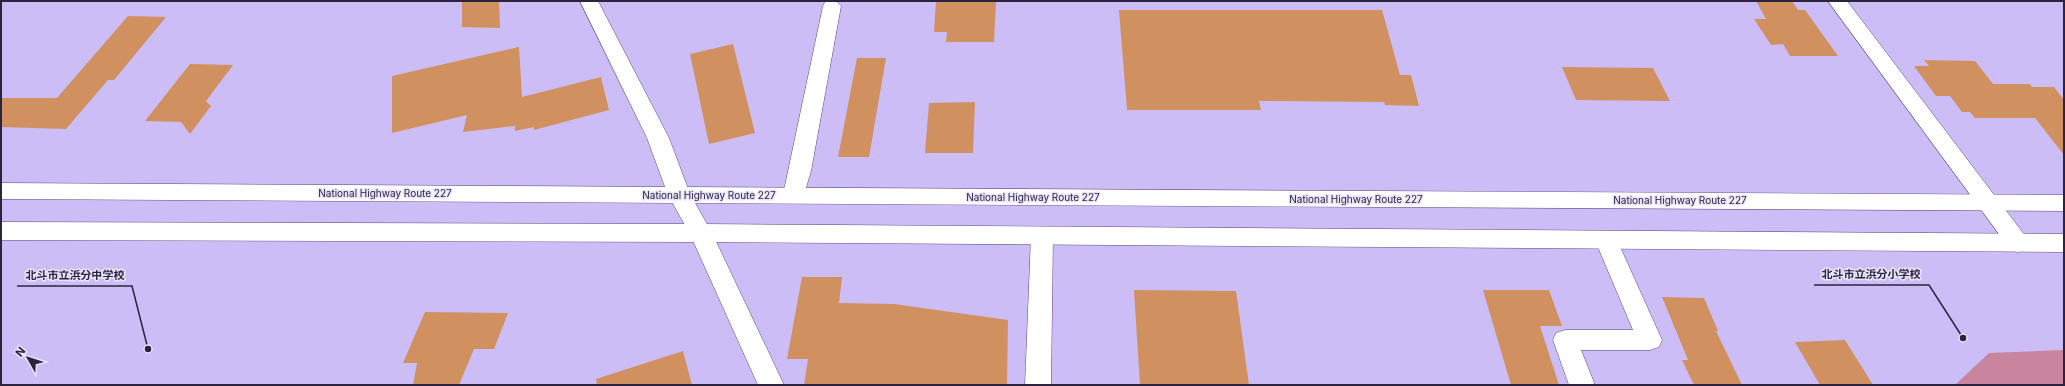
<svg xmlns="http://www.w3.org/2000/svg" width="2065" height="386" viewBox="0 0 2065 386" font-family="Inter,'Noto Sans JP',sans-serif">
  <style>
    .green { fill: #c7869d }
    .building { fill: #d1905f }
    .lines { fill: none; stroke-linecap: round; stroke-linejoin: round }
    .minor-casing { stroke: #5b4685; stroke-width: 1 }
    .highway-casing { stroke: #5b4685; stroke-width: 1 }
    .minor { fill: #fff; fill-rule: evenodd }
    .highway { fill: #fff; fill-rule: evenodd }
    .labels { text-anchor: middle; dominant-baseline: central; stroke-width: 3; stroke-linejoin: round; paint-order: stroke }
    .street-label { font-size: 10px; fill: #2c233f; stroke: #eae4fb }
    .leader { fill: none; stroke: #2c233f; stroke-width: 1.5 }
    .callout-dot { fill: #2c233f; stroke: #eae4fb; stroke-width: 1.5 }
    .callout-label { font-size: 11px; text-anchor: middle; font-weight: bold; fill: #2c233f; stroke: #eae4fb; stroke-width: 3; stroke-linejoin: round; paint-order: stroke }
  </style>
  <rect width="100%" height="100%" fill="#ccbdf7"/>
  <path class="green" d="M2064,350V385H1955L1989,353Z"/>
  <g class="building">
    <path d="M462,1H499L500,28L462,27Z"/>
    <path d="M936,1H996L994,42H946L947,32H934Z"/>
    <path d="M1756,1H1792L1798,10H1805L1838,56H1790L1783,44L1771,45L1754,19H1766Z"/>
    <path d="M1119,10H1382L1400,75H1411L1419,106L1385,105L1384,102L1259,101L1261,110H1127Z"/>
    <path d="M128,16L166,17L114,80H108L66,129L1,127V98H57Z"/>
    <path d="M733,44L755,133L709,144L690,54Z"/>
    <path d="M519,47L522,97L601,77L609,110L534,130V127L515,131V126L463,132L467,115L392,133V76Z"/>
    <path d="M857,58H886L869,157H838Z"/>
    <path d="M1924,60L1975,61L1993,84H2030L2032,87H2054L2064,100V155L2035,118H1975L1970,112H1962L1950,96H1936L1914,66H1929Z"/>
    <path d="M190,64L233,65L206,101L211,106L190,134L181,122L145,121Z"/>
    <path d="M1562,67L1653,68L1670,101L1576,100Z"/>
    <path d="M975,102L973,153H925L929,103Z"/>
    <path d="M802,277H842L839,303L894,304L1008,320L1007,385H804L808,359H787Z"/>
    <path d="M1134,290L1236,291L1249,385H1140Z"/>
    <path d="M1483,290H1549L1562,326H1540L1559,385H1511Z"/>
    <path d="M1662,297L1704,298L1718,331H1716L1742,385H1694L1682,360H1688Z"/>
    <path d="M425,312L508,313L494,349H474L459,385H413L417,363H403Z"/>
    <path d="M1845,340L1873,385H1820L1795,342Z"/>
    <path d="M683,351L692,385H597L596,379Z"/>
  </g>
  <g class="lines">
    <g class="minor-casing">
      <g id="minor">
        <path d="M580,1H598L669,138L690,194L712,233L784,385H758L690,234L668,195L647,138Z"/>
        <path d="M836,1L841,6L811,171L802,201L794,203L786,201L783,195L823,6L825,2Z"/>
        <path d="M1828,1H1847L2026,237L2029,243L2026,249L2018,252L2010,249Z"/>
        <path d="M1042,227L1050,230L1053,236L1051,385H1025L1031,236L1034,230Z"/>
        <path d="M1606,231L1614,234L1617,240L1662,340L1659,347L1650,350H1581L1595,385H1569L1553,340L1556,333L1565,330H1633L1595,240L1598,234Z"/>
      </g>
    </g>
    <g class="highway-casing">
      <g id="highway">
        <path d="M1,183L2064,195V211L1,199Z"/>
        <path d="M1,222L701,224L2064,234V252L701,242L1,240Z"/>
      </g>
    </g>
    <use href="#minor" class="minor"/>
    <use href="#highway" class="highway"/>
  </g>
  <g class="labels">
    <g class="street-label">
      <text x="385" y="193">National Highway Route 227</text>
      <text x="709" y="195">National Highway Route 227</text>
      <text x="1033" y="197">National Highway Route 227</text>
      <text x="1356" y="199">National Highway Route 227</text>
      <text x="1680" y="200">National Highway Route 227</text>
    </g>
  </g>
  <path class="leader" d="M1963 338L1929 285H1814M148 349L132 286H17"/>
  <g class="callout-dot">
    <circle cx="1963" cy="338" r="4"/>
    <circle cx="148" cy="349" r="4"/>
  </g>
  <g class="callout-label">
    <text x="1871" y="278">北斗市立浜分小学校</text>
    <text x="75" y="279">北斗市立浜分中学校</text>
  </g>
  <rect width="2065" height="386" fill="none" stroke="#2c233f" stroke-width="4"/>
  <g transform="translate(28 358) rotate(309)" stroke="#eae4fb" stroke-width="3" paint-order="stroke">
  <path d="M0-3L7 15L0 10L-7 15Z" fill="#2c233f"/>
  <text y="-6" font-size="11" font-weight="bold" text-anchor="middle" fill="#2c233f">N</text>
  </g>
</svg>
